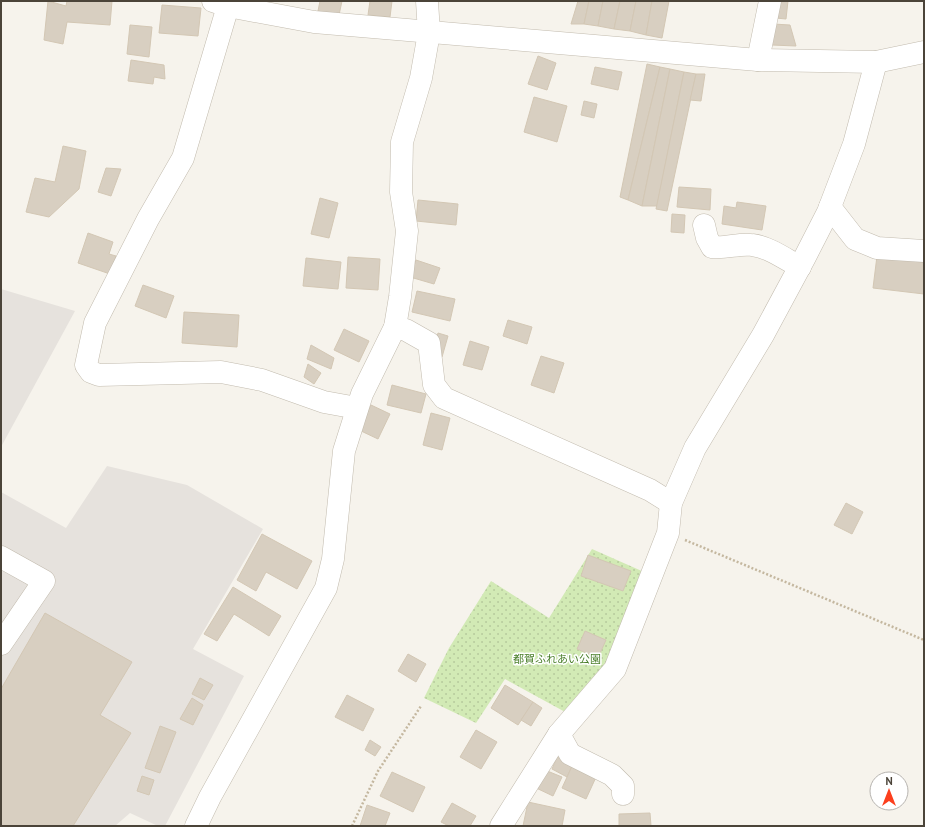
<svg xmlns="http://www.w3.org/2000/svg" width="925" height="827" viewBox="0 0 925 827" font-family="'PT Sans','Noto Sans JP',sans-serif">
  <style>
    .industrial { fill: #e6e2dd }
    .grass { fill: url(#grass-dots) }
    .building { fill: #d8cfc1; stroke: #d3c7b4 }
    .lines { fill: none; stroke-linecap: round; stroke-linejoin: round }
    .minor-casing { stroke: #c2bbae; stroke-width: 23 }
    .path { stroke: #c4b79f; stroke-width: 2.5; stroke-dasharray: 2 2; stroke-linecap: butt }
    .minor { stroke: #fff; stroke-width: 22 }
    .labels { text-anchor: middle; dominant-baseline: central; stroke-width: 3; stroke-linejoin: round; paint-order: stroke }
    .park-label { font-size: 11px; fill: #4a7f2a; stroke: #fff }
  </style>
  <defs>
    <pattern id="grass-dots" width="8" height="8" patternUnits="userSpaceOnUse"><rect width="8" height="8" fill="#d2eab5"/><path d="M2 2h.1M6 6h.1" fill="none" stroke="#b6ca9c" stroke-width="1.8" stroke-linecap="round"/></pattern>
  </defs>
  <rect width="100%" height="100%" fill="#f6f3ec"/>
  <g class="industrial">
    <path d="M1,289L75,311L1,447Z"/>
    <path d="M107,466L187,485L263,529L193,649L244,676L165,826H158L130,813L115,826H1V492L66,528Z"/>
  </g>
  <path class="grass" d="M592,549L644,572L611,661L567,713L505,679L476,723L424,698L449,648L491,581L549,618Z"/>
  <g class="building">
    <path d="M48,1L66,6L67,1H112L110,25L67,22L63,44L44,40Z"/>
    <path d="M320,1H342L339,15L318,11Z"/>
    <path d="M370,1H392L390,17L368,15Z"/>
    <path d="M578,1H589L584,24H571Z"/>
    <path d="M589,1H603L598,26L584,24Z"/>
    <path d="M603,1H620L614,29L598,26Z"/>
    <path d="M620,1H636L630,31L614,29Z"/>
    <path d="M636,1H652L646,35L630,31Z"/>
    <path d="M652,1H669L662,38L646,35Z"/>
    <path d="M778,1H788L786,19L776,18Z"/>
    <path d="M162,5L201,8L198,36L159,33Z"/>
    <path d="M773,24L790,25L796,46L772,45Z"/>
    <path d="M130,25L152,27L149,57L127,54Z"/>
    <path d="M538,56L556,63L547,90L528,84Z"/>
    <path d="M131,60L164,65L165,79L154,77L153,84L128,81Z"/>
    <path d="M647,64L660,67L628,200L620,197Z"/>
    <path d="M595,67L622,72L618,90L591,84Z"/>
    <path d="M660,67L670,69L642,206L628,200Z"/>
    <path d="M670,69L684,72L657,206H642Z"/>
    <path d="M684,72L696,74L667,211L656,209Z"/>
    <path d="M696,74H705L701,101L690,100Z"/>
    <path d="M534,97L567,106L557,142L524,132Z"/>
    <path d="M584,101L597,104L594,118L581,115Z"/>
    <path d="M63,146L86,151L79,189L49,217L26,212L35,178L55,182Z"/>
    <path d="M106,168L121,169L111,196L98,192Z"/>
    <path d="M679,187L711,189L710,210L677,207Z"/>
    <path d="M320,198L338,203L329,238L311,234Z"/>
    <path d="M418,200L458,204L456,225L416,221Z"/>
    <path d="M737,202L766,206L762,230L722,224L724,206L736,208Z"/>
    <path d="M672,214L685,215L684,233L671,232Z"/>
    <path d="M88,233L113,242L109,254L116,256L110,274L78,263Z"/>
    <path d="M877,256L924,262V294L873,288Z"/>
    <path d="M348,257L380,259L378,290L346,288Z"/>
    <path d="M306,258L341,262L338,289L303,286Z"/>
    <path d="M416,260L440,268L434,284L410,277Z"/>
    <path d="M143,285L174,296L166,318L135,306Z"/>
    <path d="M417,291L455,299L450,321L412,312Z"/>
    <path d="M184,312L239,315L237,347L182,343Z"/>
    <path d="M508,320L532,327L527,344L503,336Z"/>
    <path d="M344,329L369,341L359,362L334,350Z"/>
    <path d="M438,333L448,336L442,357L433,350Z"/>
    <path d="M470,341L489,347L482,370L463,365Z"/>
    <path d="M311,345L334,358L331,369L307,359Z"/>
    <path d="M541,356L564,363L554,393L531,385Z"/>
    <path d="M308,364L321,373L314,384L304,377Z"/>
    <path d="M392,385L426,394L421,413L387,405Z"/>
    <path d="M371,405L390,414L378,439L359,430Z"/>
    <path d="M431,413L450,418L442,450L423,445Z"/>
    <path d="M846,503L863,512L852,534L834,525Z"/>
    <path d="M262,534L312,561L297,589L266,572L256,591L237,580Z"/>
    <path d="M588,555L631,571L623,591L581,576Z"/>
    <path d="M233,587L281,616L269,636L234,614L217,641L204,634Z"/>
    <path d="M45,613L132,662L100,715L131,733L73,826H1V689Z"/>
    <path d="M585,631L606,640L598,658L577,649Z"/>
    <path d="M408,654L426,664L416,682L398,671Z"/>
    <path d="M200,678L213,685L204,700L192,694Z"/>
    <path d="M505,685L533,702L518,725L491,708Z"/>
    <path d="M347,695L374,709L363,731L335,717Z"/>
    <path d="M192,698L203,705L193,725L180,719Z"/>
    <path d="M533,702L542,708L531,726L521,720Z"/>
    <path d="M160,726L176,732L160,773L145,768Z"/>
    <path d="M476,730L497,742L481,769L460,757Z"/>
    <path d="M370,740L381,747L375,756L365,750Z"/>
    <path d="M557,757L573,764L567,777L552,769Z"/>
    <path d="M573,764L597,775L586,799L562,788Z"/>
    <path d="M540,768L562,777L553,796L532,786Z"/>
    <path d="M392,772L425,787L413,812L380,796Z"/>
    <path d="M142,776L154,780L149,795L137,791Z"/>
    <path d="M528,802L565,810L562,826H523Z"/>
    <path d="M452,803L476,816L470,826H449L441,822Z"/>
    <path d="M367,805L390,813L385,826H360Z"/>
    <path d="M650,813L651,826H619V814Z"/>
  </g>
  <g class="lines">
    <g class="minor-casing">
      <g id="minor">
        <path d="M213,1L228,6L314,22L758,60L876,62L924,52"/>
        <path d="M228,6L183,158L148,219L95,323L86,365L91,372L99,375L221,372L262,380L324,402L357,408"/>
        <path d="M758,60L770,1"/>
        <path d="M830,207L855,239L877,248L924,251"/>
        <path d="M704,225L707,238L712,247C726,249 739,243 752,245C769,247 785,259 800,267"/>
        <path d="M395,327L406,330L429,343L434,385L444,398L650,490L671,503"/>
        <path d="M1,557L44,581L1,644"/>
        <path d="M559,734L570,754L612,775L623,786V794"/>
        <path d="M196,826L210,797L326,588L333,559L344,451L362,394L395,327L400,297L407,231L401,192L402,142L421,78L429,33L427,1"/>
        <path d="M501,826L559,734L615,669L668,533L671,503L695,448L763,335L805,257L828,212L854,144L876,62"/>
      </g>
    </g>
    <g class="path">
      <path d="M685,540L924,640"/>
      <path d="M352,826L378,771L421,706"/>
    </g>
    <use href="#minor" class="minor"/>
  </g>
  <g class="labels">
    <g class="park-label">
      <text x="557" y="659">都賀ふれあい公園</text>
    </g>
  </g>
  <rect width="925" height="827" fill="none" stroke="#4b4439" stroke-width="4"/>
  <g transform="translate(889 791)"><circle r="19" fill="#ffffff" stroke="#b7b4b0"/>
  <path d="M0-3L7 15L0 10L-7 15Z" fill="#fc3f1d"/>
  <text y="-6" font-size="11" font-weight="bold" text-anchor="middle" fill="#4b4439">N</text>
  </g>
</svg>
